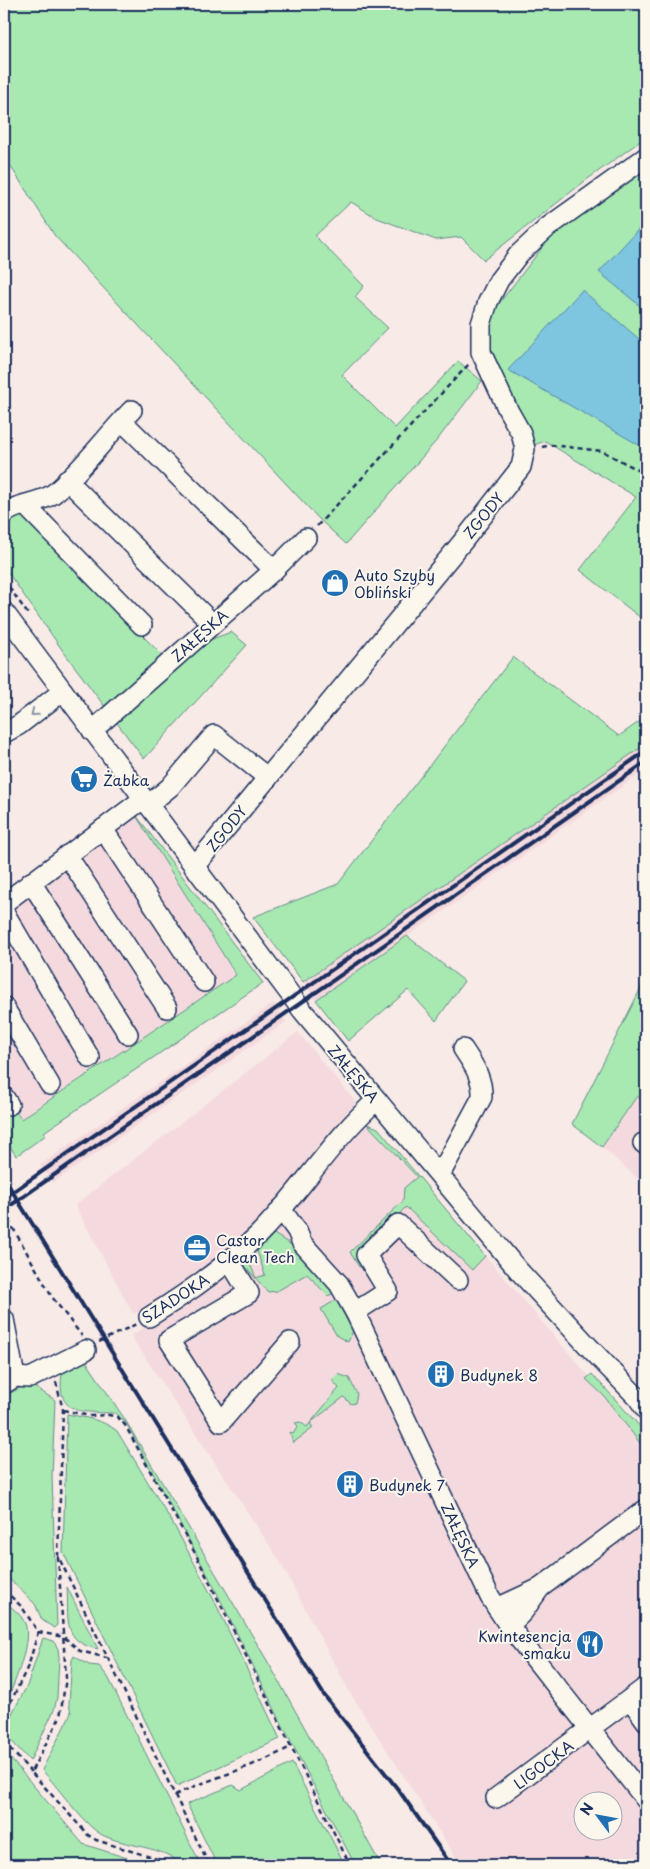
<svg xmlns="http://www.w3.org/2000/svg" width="650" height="1869" viewBox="0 0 650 1869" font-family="'Playpen Sans',sans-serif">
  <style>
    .built { fill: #f4dade; fill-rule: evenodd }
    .green { fill: #a8e8b1; stroke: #628c88 }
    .water { fill: #7ec5df; stroke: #5689ab }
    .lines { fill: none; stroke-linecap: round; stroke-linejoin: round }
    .minor-casing { stroke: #1b2f5e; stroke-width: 22 }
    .path { stroke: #1b2f5e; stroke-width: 2.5; stroke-dasharray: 5 4; stroke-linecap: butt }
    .minor { stroke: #fbf7ec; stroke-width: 19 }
    .rail { stroke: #1b2f5e; stroke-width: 4 }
    .oneway { stroke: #8b93a5 }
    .labels { text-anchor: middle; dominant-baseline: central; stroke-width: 4; stroke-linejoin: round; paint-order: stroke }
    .street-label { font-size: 15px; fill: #1b2f5e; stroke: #fbf7ec }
    .poi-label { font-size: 15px; fill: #1b2f5e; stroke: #fbf7ec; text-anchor: start }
  </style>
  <rect width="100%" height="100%" fill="#f8eae6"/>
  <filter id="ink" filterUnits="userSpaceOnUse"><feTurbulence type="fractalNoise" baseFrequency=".02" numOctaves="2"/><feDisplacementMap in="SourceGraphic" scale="10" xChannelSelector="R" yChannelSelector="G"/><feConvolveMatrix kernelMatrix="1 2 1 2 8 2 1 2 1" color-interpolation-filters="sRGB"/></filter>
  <g filter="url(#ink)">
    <g class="built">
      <path d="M646,744V770L316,1000L303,982Z"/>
      <path d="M133,811L236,975L20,1119L4,1091V907Z"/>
      <path d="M274,1003L286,1022L53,1183L40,1165Z"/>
      <path d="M298,1032L359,1106L281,1197L221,1257L176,1292L133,1314L75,1205Z"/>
      <path d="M637,1096L646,1104V1186L602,1147Z"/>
      <path d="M367,1124L465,1232L646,1443V1865H461L350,1693L279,1560L131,1336L196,1295L301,1199ZM582,1802H612V1832H582Z"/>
    </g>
    <g class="green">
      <path d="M4,4H646V137L585,181L484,260L461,237L436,240L377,218L351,202L315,236L364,286L355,297L388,328L342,375L395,428L458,361L482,381L438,439L346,544L319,519L55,236L4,156Z"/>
      <path d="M639,172L646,175V622L580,570L636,497L545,441L531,446L489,356L490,315L555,231Z"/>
      <path d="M22,515L164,657L231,632L247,645L144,759L63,651L4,567V522Z"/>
      <path d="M513,657L619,736L646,717V744L303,982L253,917L338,884Z"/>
      <path d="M133,811L263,983L44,1132L46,1135L16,1156L4,1136V1111L15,1110L21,1119L236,975Z"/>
      <path d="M407,936L464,981L436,1021L408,990L348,1041L316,1000Z"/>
      <path d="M646,978V1104L637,1096L602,1147L572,1124Z"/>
      <path d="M367,1124L378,1128L485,1256L472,1270L406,1207L359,1254L364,1264L359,1267L350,1252L403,1201L404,1188L417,1177Z"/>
      <path d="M274,1234L298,1249L336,1292L328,1296L307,1274L277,1291L268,1292L243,1264L248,1259L256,1278L265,1275L257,1251Z"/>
      <path d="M336,1300L353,1331L348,1342L337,1336L321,1309Z"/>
      <path d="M82,1355L124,1418L272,1669L381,1865H355L282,1724L214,1587L126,1423L115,1413C78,1412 54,1415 63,1367Z"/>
      <path d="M338,1374L349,1378L357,1394L355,1403L351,1404L344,1397L310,1423L313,1428L293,1443L290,1432L293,1434L298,1426L295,1423L300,1422L307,1427L339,1388L332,1380Z"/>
      <path d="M592,1374L646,1433V1451L604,1396L586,1379Z"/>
      <path d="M28,1383L55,1400L52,1477L57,1625L54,1628L42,1620L35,1604L4,1574V1397Z"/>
      <path d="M67,1414C86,1418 102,1419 117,1431L175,1527L215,1602L280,1739L177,1786L63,1552Z"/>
      <path d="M67,1587L98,1649C61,1642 69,1618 67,1587Z"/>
      <path d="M4,1601C12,1608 24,1616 26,1627C30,1646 13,1689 4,1706Z"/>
      <path d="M43,1638L54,1641L58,1649L59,1657L57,1698L54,1710L30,1761L4,1733V1728L27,1686Z"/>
      <path d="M74,1656L89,1665L99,1666L108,1677L201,1865H177L178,1862C161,1845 115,1846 96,1831C79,1818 57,1786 42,1770L71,1713L69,1703L72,1660Z"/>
      <path d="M4,1751L83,1844L149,1865H4Z"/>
      <path d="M292,1763L345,1865H217L187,1804L233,1785L241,1790Z"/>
    </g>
    <g class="water">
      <path d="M646,221V311L599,272Z"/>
      <path d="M582,290L646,345V449L508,370Z"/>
    </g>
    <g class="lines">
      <g class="minor-casing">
        <g id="minor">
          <path d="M122,421L274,570"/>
          <path d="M67,480L212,623"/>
          <path d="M25,505L142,625"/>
          <path d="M4,514C17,503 38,504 53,494C79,474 108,434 132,410"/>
          <path d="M4,612L302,1010L519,1271L588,1346L638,1398L646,1410"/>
          <path d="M92,731L274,570L306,538"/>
          <path d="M4,733L19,725L63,691"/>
          <path d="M148,805L170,787L214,735L268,778"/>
          <path d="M103,829L204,982"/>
          <path d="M67,855L167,1008"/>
          <path d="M194,867L464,540L521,467L525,449L521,433L508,410L481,352V324L488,302L499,280L519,254L548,227L646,157"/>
          <path d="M31,882L128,1034"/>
          <path d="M4,903L143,799"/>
          <path d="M4,912L90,1058"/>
          <path d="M4,1007L50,1085"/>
          <path d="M4,1097L9,1105"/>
          <path d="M643,1143L646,1145"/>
          <path d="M440,1175L482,1097C483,1078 473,1064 463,1049"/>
          <path d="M281,1209L297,1231L302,1243L339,1284L355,1312L490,1597L509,1626L646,1800"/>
          <path d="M229,1260L249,1293L169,1340L221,1422L290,1342"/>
          <path d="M355,1312L388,1291L366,1255L398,1224L458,1280"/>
          <path d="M149,1317C188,1293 225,1267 258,1235C301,1192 331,1140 377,1100"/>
          <path d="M4,1319L15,1377"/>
          <path d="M4,1384L15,1377L30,1378L86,1350"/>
          <path d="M497,1608L540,1588"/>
          <path d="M509,1626L523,1612L540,1588L646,1509"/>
          <path d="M630,1699L646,1721"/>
          <path d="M496,1798L646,1687"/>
        </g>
      </g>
      <g class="path">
        <path d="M542,447L551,445L602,451L646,474"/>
        <path d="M317,526L469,364"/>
        <path d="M4,580L28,614"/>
        <path d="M4,1212L52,1297L82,1336"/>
        <path d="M99,1342L136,1324"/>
        <path d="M56,1382L63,1410L58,1556L209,1865"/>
        <path d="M63,1410L90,1416L109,1415L117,1417L125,1425L196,1555L350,1865"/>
        <path d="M58,1557L66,1678L60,1717L31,1772L88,1835L96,1840L170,1863"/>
        <path d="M4,1590L22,1607L38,1632L29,1664L4,1716"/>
        <path d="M38,1632L64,1637L80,1651L107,1658"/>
        <path d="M4,1742L31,1772"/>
        <path d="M175,1795C212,1777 254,1768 290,1747"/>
      </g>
      <use href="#minor" class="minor"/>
      <g class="rail">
        <path d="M4,1178L324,1695L400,1792L451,1865"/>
        <path d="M4,1198L646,751"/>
        <path d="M4,1210L646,762"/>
      </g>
    </g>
    <defs><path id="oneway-chevron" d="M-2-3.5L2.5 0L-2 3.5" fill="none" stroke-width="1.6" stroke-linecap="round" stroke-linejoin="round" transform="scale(1.25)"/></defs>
    <use class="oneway" href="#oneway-chevron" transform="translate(34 713) rotate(141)"/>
  </g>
  <defs>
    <g id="shop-disc" transform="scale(1.4375)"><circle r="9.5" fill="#1f6fb2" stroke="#fbf7ec"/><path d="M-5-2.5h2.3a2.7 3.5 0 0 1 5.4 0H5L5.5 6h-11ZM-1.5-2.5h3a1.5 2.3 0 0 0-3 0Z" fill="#fff"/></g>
    <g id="supermarket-disc" transform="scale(1.4375)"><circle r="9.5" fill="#1f6fb2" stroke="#fbf7ec"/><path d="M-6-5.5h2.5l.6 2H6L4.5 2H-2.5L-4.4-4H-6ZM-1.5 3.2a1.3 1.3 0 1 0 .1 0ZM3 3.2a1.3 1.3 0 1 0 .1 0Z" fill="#fff"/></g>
    <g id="office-disc" transform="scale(1.4375)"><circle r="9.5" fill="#1f6fb2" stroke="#fbf7ec"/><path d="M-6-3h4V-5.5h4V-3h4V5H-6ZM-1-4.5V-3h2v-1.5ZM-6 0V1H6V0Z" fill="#fff"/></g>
    <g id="building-disc" transform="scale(1.4375)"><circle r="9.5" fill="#1f6fb2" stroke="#fbf7ec"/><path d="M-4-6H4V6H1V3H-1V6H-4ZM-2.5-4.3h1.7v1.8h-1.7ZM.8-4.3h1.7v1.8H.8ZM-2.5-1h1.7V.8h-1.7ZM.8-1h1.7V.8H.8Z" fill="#fff"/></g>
    <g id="restaurant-disc" transform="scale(1.4375)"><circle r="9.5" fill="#1f6fb2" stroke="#fbf7ec"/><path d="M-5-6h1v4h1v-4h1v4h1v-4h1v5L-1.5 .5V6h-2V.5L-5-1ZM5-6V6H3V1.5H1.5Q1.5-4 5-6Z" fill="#fff"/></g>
  </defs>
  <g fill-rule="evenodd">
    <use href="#shop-disc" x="335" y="583"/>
    <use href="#supermarket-disc" x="84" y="779"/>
    <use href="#office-disc" x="197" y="1248"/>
    <use href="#building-disc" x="441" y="1374"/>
    <use href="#building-disc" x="350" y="1484"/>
    <use href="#restaurant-disc" x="590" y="1644"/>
  </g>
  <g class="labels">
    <g class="street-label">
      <text transform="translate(483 515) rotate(-51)">ZGODY</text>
      <text transform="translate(199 635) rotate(-42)">ZAŁĘSKA</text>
      <text transform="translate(226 828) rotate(-51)">ZGODY</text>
      <text transform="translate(354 1073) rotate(50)">ZAŁĘSKA</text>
      <text transform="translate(175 1298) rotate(-33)">SZADOKA</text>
      <text transform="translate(461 1535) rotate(65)">ZAŁĘSKA</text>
      <text transform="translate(543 1764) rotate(-37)">LIGOCKA</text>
    </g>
    <g class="poi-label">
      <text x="354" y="574">Auto Szyby<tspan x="354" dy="17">Obliński</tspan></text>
      <text x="103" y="779">Żabka</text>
      <text x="216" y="1239">Castor<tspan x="216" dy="17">Clean Tech</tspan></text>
      <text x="460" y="1374">Budynek 8</text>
      <text x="369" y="1484">Budynek 7</text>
      <text x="571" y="1635" text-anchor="end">Kwintesencja<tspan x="571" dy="17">smaku</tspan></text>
    </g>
  </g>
  <rect width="650" height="1869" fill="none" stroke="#fbf7ec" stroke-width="20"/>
  <rect x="10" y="10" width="630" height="1849" fill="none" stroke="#1b2f5e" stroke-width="2" filter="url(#ink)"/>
  <g transform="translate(598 1816) rotate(302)"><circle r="24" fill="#fbf7ec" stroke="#a1a7b3"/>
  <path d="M0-4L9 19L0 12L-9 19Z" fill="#1f6fb2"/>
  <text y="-8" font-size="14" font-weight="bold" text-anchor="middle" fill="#1b2f5e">N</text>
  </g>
</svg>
